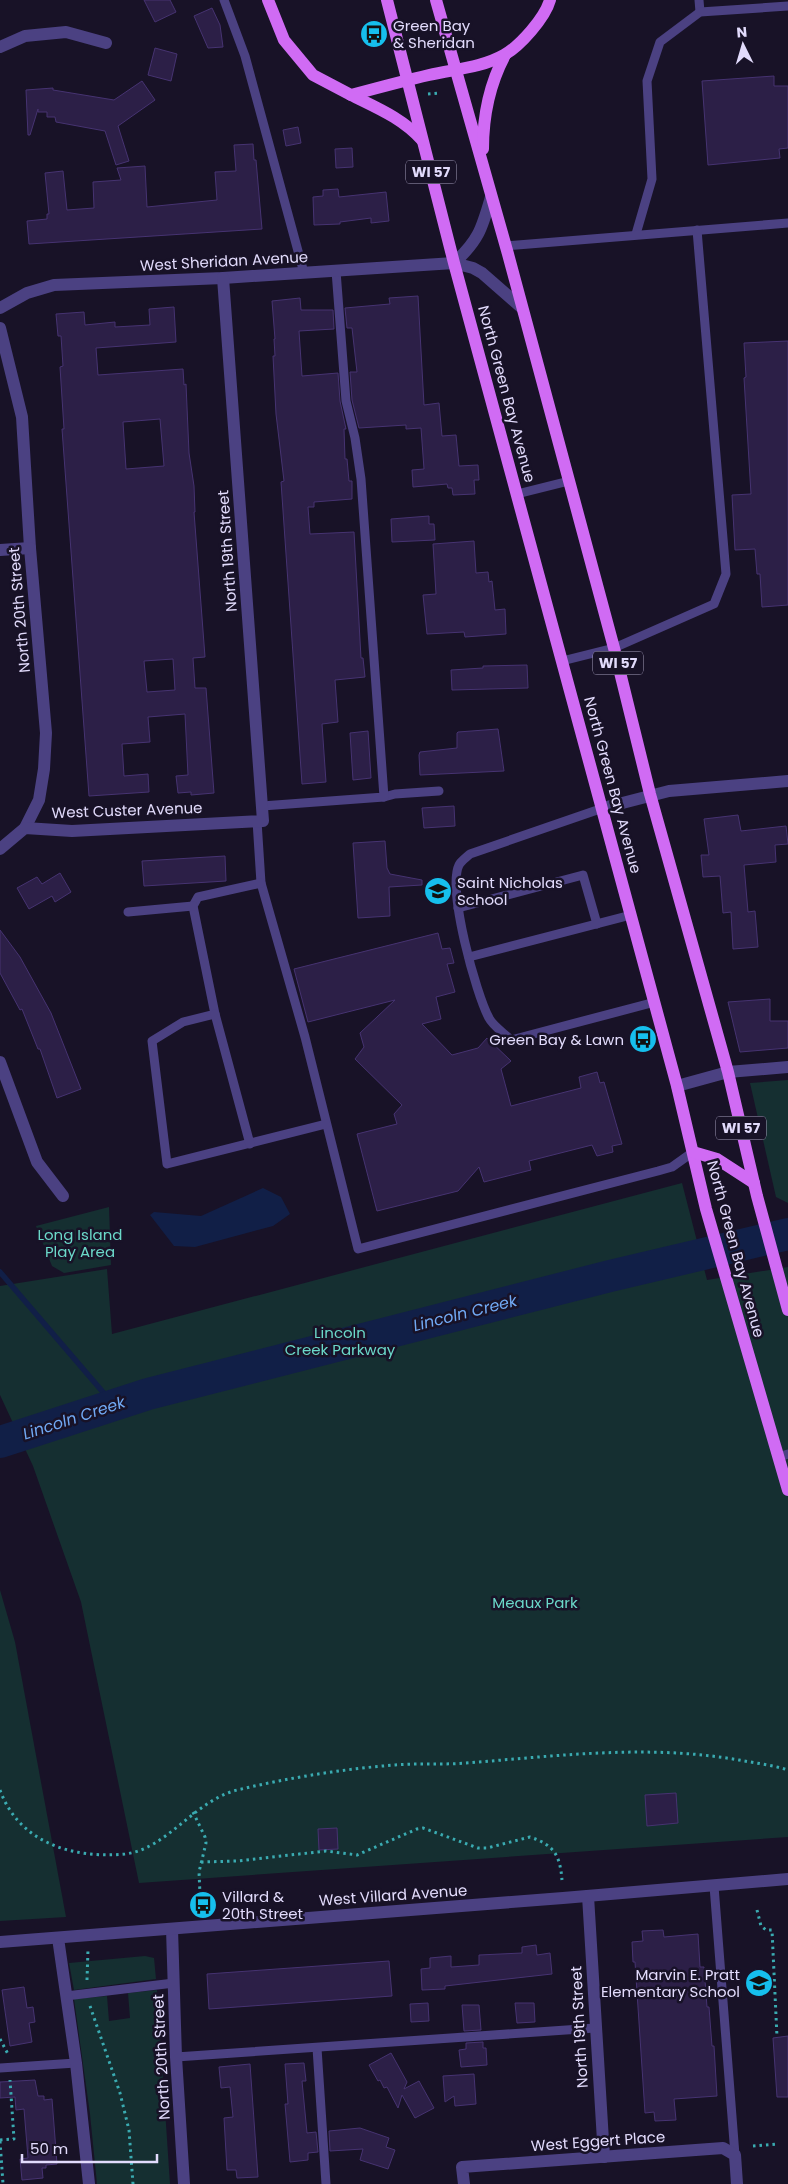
<svg xmlns="http://www.w3.org/2000/svg" width="788" height="2184" viewBox="0 0 788 2184" font-family="Poppins,sans-serif">
  <style>
    .green { fill: #152f31 }
    .water { fill: #111f47 }
    .lines { fill: none; stroke-linecap: round; stroke-linejoin: round }
    .stream { stroke: #111f47; stroke-width: 5.5 }
    .river { stroke: #111f47; stroke-width: 32 }
    .building { fill: #2c1f47; stroke: #463371; fill-rule: evenodd }
    .path { stroke: #3aabb1; stroke-width: 3; stroke-dasharray: 2.5 4; stroke-linecap: butt }
    .service { stroke: #4b4182; stroke-width: 9 }
    .minor { stroke: #4b4182; stroke-width: 12 }
    .tertiary { stroke: #4b4182; stroke-width: 12 }
    .primary { stroke: #d06bf4; stroke-width: 12 }
    .labels { text-anchor: middle; dominant-baseline: central; stroke-width: 5; stroke-linejoin: round; paint-order: stroke }
    .shield { fill: #181227; stroke: #a59fbc; stroke-width: 1 }
    .shield-label { font-size: 14px; font-weight: bold; fill: #e2dbfc }
    .poi-label { font-size: 15px; fill: #e2dbfc; stroke: #181227; text-anchor: start }
    .street-label { font-size: 15px; fill: #e2dbfc; stroke: #181227 }
    .park-label { font-size: 15px; fill: #6bd8c9; stroke: #181227 }
    .water-label { font-size: 16px; font-style: italic; fill: #71a9f4; stroke: #181227 }
  </style>
  <rect width="100%" height="100%" fill="#181227"/>
  <g class="green">
    <path d="M788,1080V1203L776,1197L750,1083Z"/>
    <path d="M682,1183L707,1280L788,1267V1837L139,1883L81,1602L33,1466L0,1395V1286L107,1269L112,1334Z"/>
    <path d="M109,1207L111,1265L64,1273L52,1266L36,1226Z"/>
    <path d="M0,1590L15,1642L66,1917L0,1921Z"/>
    <path d="M145,1956L154,1958L156,1979L74,1990L69,1963Z"/>
    <path d="M157,1990L170,2184H97L90,2114L74,1999L107,1996L109,2021L130,2018L128,1993Z"/>
  </g>
  <path class="water" d="M263,1188L281,1197L290,1214L273,1226L195,1247L174,1246L150,1215L154,1212L201,1216Z"/>
  <g class="lines">
    <path class="stream" d="M0,1272L114,1405"/>
    <path class="river" d="M0,1442L148,1394L610,1276L788,1234"/>
  </g>
  <g class="building">
    <path d="M144,0H170L176,12L155,22Z"/>
    <path d="M212,8L220,25L223,47L208,48L194,16Z"/>
    <path d="M155,48L177,54L171,81L148,75Z"/>
    <path d="M774,76V86H788V148L779,149L780,158L708,165L702,81Z"/>
    <path d="M142,81L155,100L118,126L129,161L116,165L105,131L56,122L55,117H47V112H38V109L30,135H28L26,90L53,88V90L114,100Z"/>
    <path d="M298,127L301,143L286,146L283,130Z"/>
    <path d="M253,144L254,160H256L262,229L29,244L27,221L47,219V214H49L45,173L63,171L67,210L94,208L93,182L121,180L117,168L145,166L147,207L217,200L215,172L236,171L234,145Z"/>
    <path d="M352,148L353,167L336,168L335,149Z"/>
    <path d="M338,189L339,197L386,192L389,221L371,223V218L340,222V224L314,225L313,197L323,196V190Z"/>
    <path d="M418,296L424,405L439,403L442,436L456,435L459,466L478,465L479,480H474L475,494L453,495L452,488H448L447,484L413,487L412,470L424,469L421,428L406,429V425L359,428L352,400L350,372H357L352,328H347L345,308L390,304L389,298Z"/>
    <path d="M300,298L301,310H333L334,329L299,331L302,376L338,373L340,401L346,429H344L345,459H347L349,481H352V499L314,502V507H308L310,534L354,532L361,658H363L365,677L335,680L338,722L322,724L326,782L302,784L281,482L284,481L276,414L273,356H275L274,339H275L272,301Z"/>
    <path d="M174,307L176,342L96,348L98,375L183,369L184,385L186,384L189,453L194,486L195,512H194L205,657L193,658L195,688H206L214,793L191,795V792L178,793L176,776L188,775L185,714L148,717L150,742L122,744L124,776L148,774L149,792L89,796L62,429H64L60,367L63,366L61,336H58L56,314L84,312L85,325L115,322V327L150,325L149,309ZM160,419L164,466L126,469L123,422ZM173,659L175,690L147,692L144,661Z"/>
    <path d="M788,341V605L762,607L760,574H757L755,549L735,550L732,495L751,494L744,378L746,377L744,343Z"/>
    <path d="M429,516V524H434L435,540L392,542L391,519Z"/>
    <path d="M474,541L476,573L488,572L489,582L492,581L495,610L505,609L506,634L465,637L464,632L427,634L423,595L436,594L433,544Z"/>
    <path d="M527,665L528,688L452,690L451,670L483,668V666Z"/>
    <path d="M498,729L504,771L420,775L419,755L420,752L457,748V733L458,732Z"/>
    <path d="M368,731L371,778L353,780L350,733Z"/>
    <path d="M454,806L455,826L424,828L422,808Z"/>
    <path d="M738,815L741,831L786,826L788,844L775,845L776,862L744,865L748,912L755,911L758,947L733,949L731,912L723,913L720,876L703,877L701,855H709L704,819Z"/>
    <path d="M385,841L387,868L390,874L422,880V885L389,887L390,916L358,918L353,843Z"/>
    <path d="M225,856L226,881L144,886L142,861Z"/>
    <path d="M60,873L71,892L55,902L52,896L29,909L17,888L37,877L42,884Z"/>
    <path d="M0,930L20,957L51,1013L81,1089L57,1098L40,1049H38L22,1009L20,1010L0,973Z"/>
    <path d="M438,933L442,949L450,948L454,963L447,964L455,992L436,997L441,1019L422,1024L452,1055L478,1048L487,1038L511,1061L501,1069L511,1106L581,1088L579,1077L597,1072L600,1083L604,1082L622,1144L612,1146L613,1152L597,1156L592,1145L529,1161L531,1170L484,1182L479,1167L458,1191L377,1211L357,1134L397,1124L394,1114L402,1105L355,1059L364,1047L360,1033L395,1000L308,1022L294,969Z"/>
    <path d="M770,999V1021H788V1048L740,1052L728,1002Z"/>
    <path d="M676,1793L678,1823L647,1826L645,1795Z"/>
    <path d="M337,1828L338,1849L319,1850L318,1829Z"/>
    <path d="M663,1930L664,1937L698,1934L700,1967H704L707,2007H709L712,2046H714L717,2096L674,2099L676,2120L655,2121L654,2112L645,2113L635,1962H633L632,1942L643,1941L642,1931Z"/>
    <path d="M536,1945L537,1955L550,1953L552,1974L445,1986V1989L422,1990L421,1969L430,1968V1958L451,1956V1967L479,1965V1955L522,1953V1947Z"/>
    <path d="M389,1961L392,1996L209,2009L207,1974Z"/>
    <path d="M24,1987L27,2008L33,2007L35,2022L29,2023L32,2042L10,2046L2,1990Z"/>
    <path d="M428,2003L429,2021L411,2022L410,2004Z"/>
    <path d="M515,2003H534L535,2022L517,2023Z"/>
    <path d="M462,2005H479L481,2030L464,2031Z"/>
    <path d="M788,2036V2097H777L773,2038Z"/>
    <path d="M483,2042V2048H486L487,2065L461,2067L459,2050L466,2049V2043Z"/>
    <path d="M391,2053L407,2082L404,2089L419,2081L434,2108L415,2118L402,2095L398,2108L387,2087L384,2088L380,2080L378,2081L369,2065Z"/>
    <path d="M304,2063L306,2081H302L307,2133L316,2132L318,2152L308,2153V2160L290,2162L285,2104H288L285,2064Z"/>
    <path d="M250,2064L258,2177L237,2178L236,2170H227L224,2118L233,2117L230,2087L221,2088L219,2067Z"/>
    <path d="M474,2074L476,2104L455,2106L454,2096L445,2102L443,2076Z"/>
    <path d="M35,2080L38,2096H44V2100L52,2099L57,2164L46,2165V2168H42L43,2178L22,2180L20,2159L28,2158L24,2109L16,2110L15,2097L0,2098V2082Z"/>
    <path d="M360,2128L389,2138L386,2147L395,2150L388,2169L360,2160L363,2149L330,2151L329,2131Z"/>
  </g>
  <g class="lines">
    <g class="path">
      <path d="M428,94L440,93"/>
      <path d="M0,1790C19,1843 73,1859 125,1854C167,1849 194,1801 237,1790C288,1778 342,1769 395,1765C418,1763 442,1765 466,1763C557,1756 648,1744 739,1760C755,1763 772,1765 788,1770"/>
      <path d="M193,1812L205,1837L206,1843L199,1872L200,1894"/>
      <path d="M201,1862L237,1861L326,1851L357,1855L417,1829L423,1828L478,1848H487L530,1837C554,1845 560,1855 562,1880"/>
      <path d="M757,1910L761,1926L766,1930H772L777,2037"/>
      <path d="M87,1980L88,1949"/>
      <path d="M90,2006L120,2093L129,2130L133,2184"/>
      <path d="M0,2039L8,2054"/>
      <path d="M0,2140L14,2139L10,2080"/>
      <path d="M0,2141L3,2184"/>
      <path d="M753,2146L777,2144"/>
    </g>
    <g class="service">
      <path d="M224,0L245,56L304,273"/>
      <path d="M699,0L700,12"/>
      <path d="M636,234L652,179L647,81L660,42L700,12L788,6"/>
      <path d="M505,246L788,223"/>
      <path d="M517,494L569,481"/>
      <path d="M562,661L614,648L714,604L726,574L697,230"/>
      <path d="M384,797L395,794L439,791"/>
      <path d="M262,806L384,797L361,479L355,438L346,401L336,271"/>
      <path d="M603,808L470,854C467,857 461,861 459,865C447,889 476,994 489,1018C493,1026 504,1033 511,1040L655,1002"/>
      <path d="M257,821L261,883L305,1037L358,1249L658,1171L672,1167L693,1152"/>
      <path d="M261,883L198,897L193,906L215,1014L183,1022L152,1041L167,1164L326,1124"/>
      <path d="M458,908L583,875L597,924"/>
      <path d="M128,912L193,906"/>
      <path d="M469,957L631,915"/>
      <path d="M215,1014L250,1144"/>
      <path d="M778,1457L788,1454"/>
      <path d="M714,1886L735,2155"/>
      <path d="M66,1996L174,1983"/>
      <path d="M317,2048L326,2184"/>
      <path d="M176,2057L595,2028"/>
      <path d="M0,2068L76,2063"/>
    </g>
    <g class="minor">
      <path d="M0,47L25,36L66,32L106,43"/>
      <path d="M454,263C479,240 482,228 491,197"/>
      <path d="M0,308L27,293L54,285L223,278L454,263L473,268L482,273L522,308"/>
      <path d="M0,328L22,417L30,548L46,733L44,769L39,800L25,828"/>
      <path d="M0,550L30,548"/>
      <path d="M603,808L669,791L788,781"/>
      <path d="M0,849L25,828L72,831L263,821L223,278"/>
      <path d="M0,1062L37,1162L63,1196"/>
      <path d="M677,1086L728,1072L788,1067"/>
      <path d="M588,1896L604,2157"/>
      <path d="M172,1929L176,2057L184,2184"/>
      <path d="M58,1938L76,2063L89,2184"/>
      <path d="M464,2184L462,2167L723,2148L735,2155L737,2184"/>
    </g>
    <path class="tertiary" d="M0,1942L563,1898L788,1879"/>
    <g class="primary">
      <path d="M268,0L284,40L313,75L351,95C377,88 403,81 429,75C454,69 481,68 504,55C520,46 545,18 550,0"/>
      <path d="M387,0L454,263L677,1086L706,1209L788,1490"/>
      <path d="M436,0L508,254L614,648L650,794L728,1072L757,1196L788,1310"/>
      <path d="M351,95C377,108 402,118 422,140"/>
      <path d="M483,149C483,115 489,85 505,55"/>
      <path d="M693,1152L717,1159L754,1183"/>
    </g>
  </g>
  <defs>
    <g id="bus-disc" transform="scale(1.4375)"><circle r="9.5" fill="#16bfed" stroke="#181227"/><path d="M-5-6H5V4H4V6H2V4H-2V6H-4V4H-5ZM-3.5-4V0h7V-4ZM-3.5 1.2v1.5H-2V1.2ZM2 1.2v1.5H3.5V1.2Z" fill="#111"/></g>
    <g id="school-disc" transform="scale(1.4375)"><circle r="9.5" fill="#16bfed" stroke="#181227"/><path d="M0-5L7-2L0 1L-7-2ZM-4 1L0 2.5L4 1V4Q0 6-4 4Z" fill="#111"/></g>
  </defs>
  <g fill-rule="evenodd">
    <use href="#bus-disc" x="374" y="34"/>
    <use href="#school-disc" x="438" y="891"/>
    <use href="#bus-disc" x="643" y="1039"/>
    <use href="#bus-disc" x="203" y="1905"/>
    <use href="#school-disc" x="759" y="1983"/>
  </g>
  <g class="labels">
    <g class="shield">
      <rect x="406" y="160.5" width="50" height="23" rx="4"/>
      <rect x="593" y="651.5" width="50" height="23" rx="4"/>
      <rect x="716" y="1116.5" width="50" height="23" rx="4"/>
    </g>
    <g class="shield-label">
      <text x="431" y="172">WI 57</text>
      <text x="618" y="663">WI 57</text>
      <text x="741" y="1128">WI 57</text>
    </g>
    <g class="poi-label">
      <text x="393" y="25">Green Bay<tspan x="393" dy="17">&amp; Sheridan</tspan></text>
      <text x="457" y="882">Saint Nicholas<tspan x="457" dy="17">School</tspan></text>
      <text x="624" y="1039" text-anchor="end">Green Bay &amp; Lawn</text>
      <text x="222" y="1896">Villard &amp;<tspan x="222" dy="17">20th Street</tspan></text>
      <text x="740" y="1974" text-anchor="end">Marvin E. Pratt<tspan x="740" dy="17">Elementary School</tspan></text>
    </g>
    <g class="street-label">
      <text transform="translate(224 261) rotate(-3)">West Sheridan Avenue</text>
      <text transform="translate(507 394) rotate(75)">North Green Bay Avenue</text>
      <text transform="translate(227 551) rotate(-94)">North 19th Street</text>
      <text transform="translate(19 610) rotate(-95)">North 20th Street</text>
      <text transform="translate(613 785) rotate(75)">North Green Bay Avenue</text>
      <text transform="translate(127 810) rotate(-2)">West Custer Avenue</text>
      <text transform="translate(736 1249) rotate(75)">North Green Bay Avenue</text>
      <text transform="translate(393 1895) rotate(-4)">West Villard Avenue</text>
      <text transform="translate(579 2027) rotate(-93)">North 19th Street</text>
      <text transform="translate(161 2057) rotate(-93)">North 20th Street</text>
      <text transform="translate(598 2141) rotate(-4)">West Eggert Place</text>
    </g>
    <g class="park-label">
      <text x="80" y="1234">Long Island<tspan x="80" dy="17">Play Area</tspan></text>
      <text x="340" y="1332">Lincoln<tspan x="340" dy="17">Creek Parkway</tspan></text>
      <text x="535" y="1602">Meaux Park</text>
    </g>
    <g class="water-label">
      <text transform="translate(465 1313) rotate(-14)">Lincoln Creek</text>
      <text transform="translate(74 1418) rotate(-18)">Lincoln Creek</text>
    </g>
  </g>
  <g transform="translate(743 45) rotate(355)" stroke="#181227" stroke-width="4" paint-order="stroke">
  <path d="M0-4L9 19L0 12L-9 19Z" fill="#e2dbfc"/>
  <text y="-8" font-size="14" font-weight="bold" text-anchor="middle" fill="#e2dbfc">N</text>
  </g>
  <path d="M22 2154v8h135v-8" fill="none" stroke="#e2dbfc" stroke-width="2.5"/>
  <text x="30" y="2154" font-size="15" fill="#e2dbfc" stroke="#181227" stroke-width="4" paint-order="stroke">50 m</text>
</svg>
